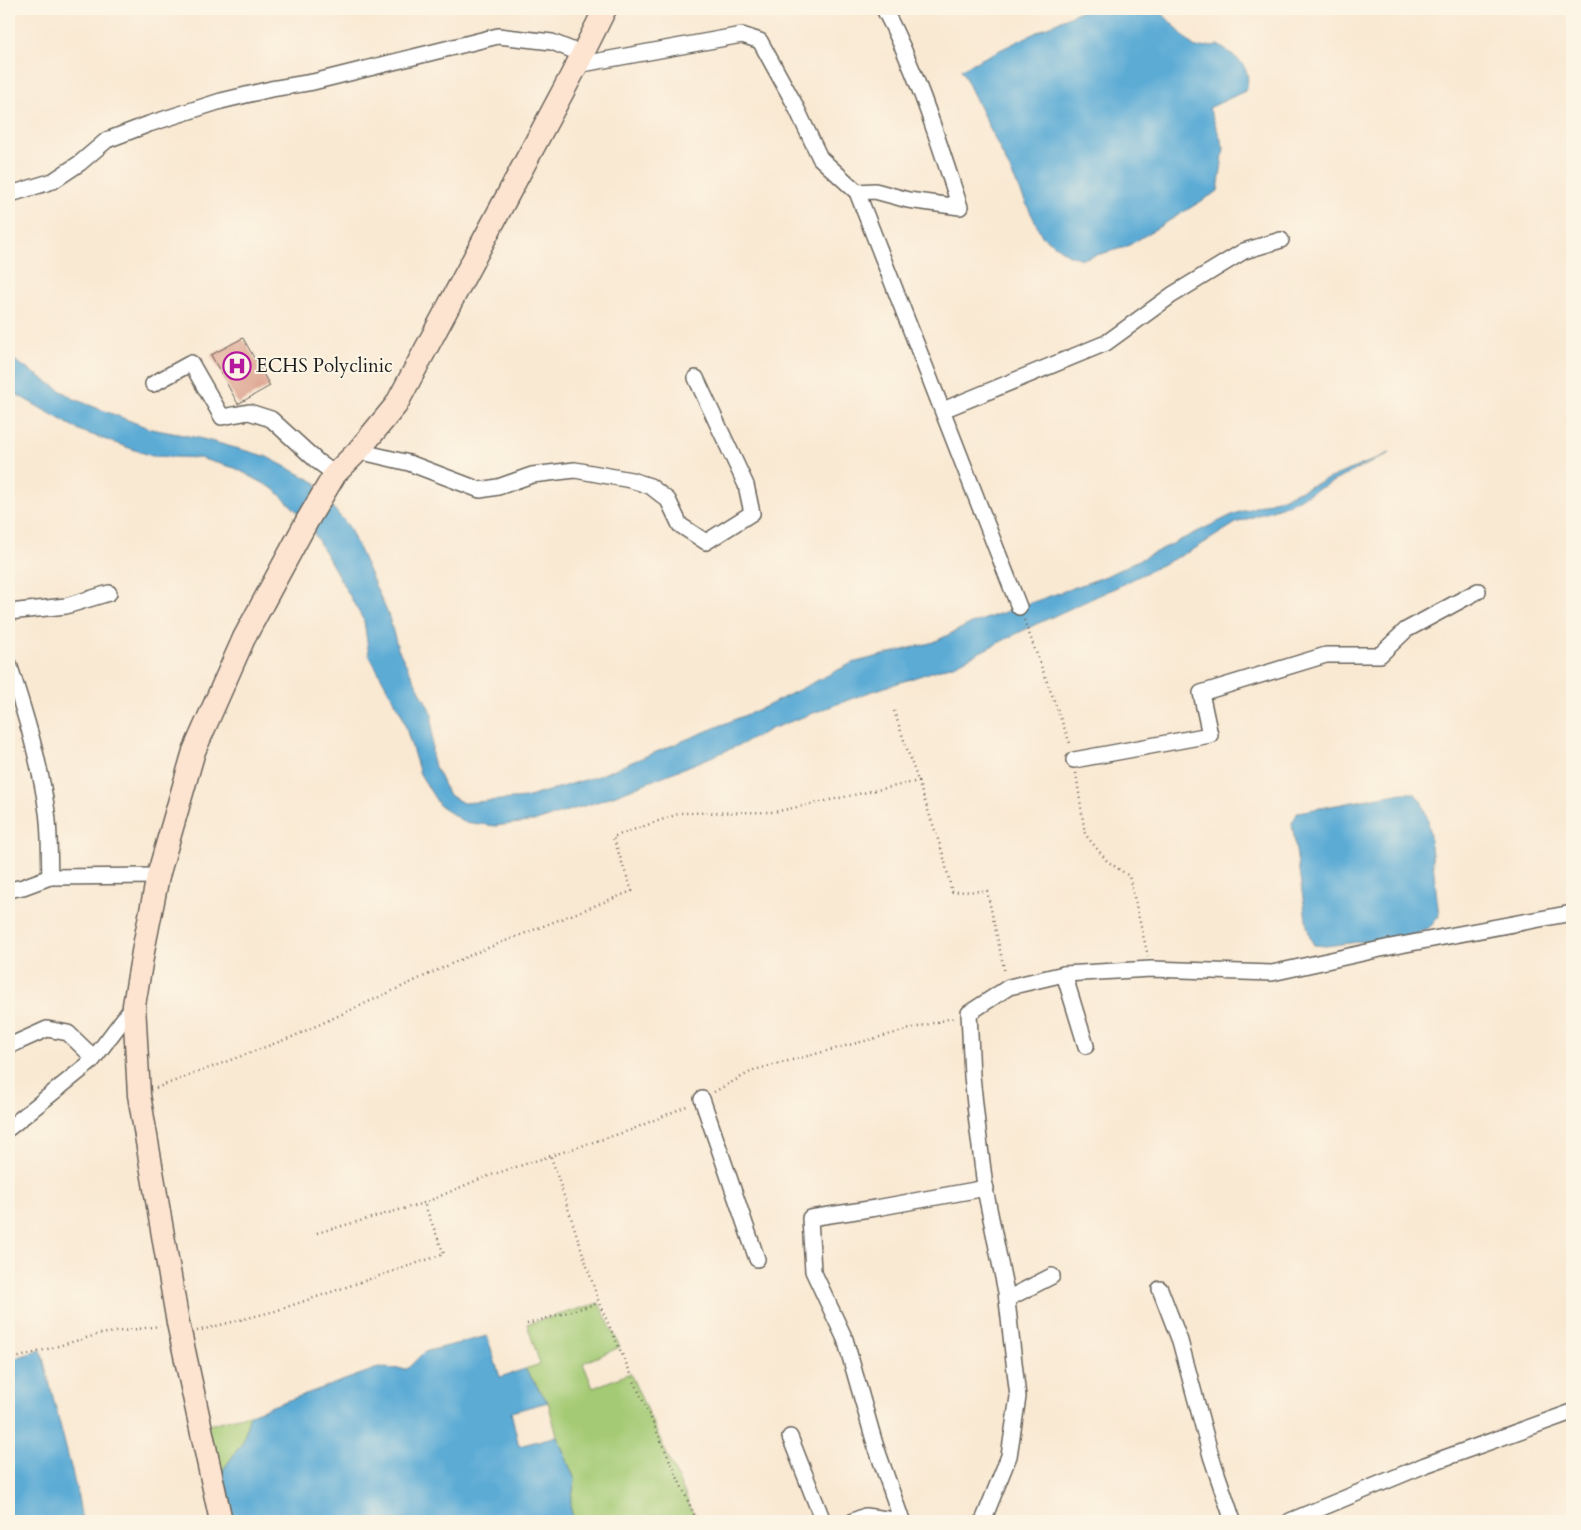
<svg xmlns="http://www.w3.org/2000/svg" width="1581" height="1530" viewBox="0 0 1581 1530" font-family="Cardo,serif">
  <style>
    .green { fill: #a4ca75; stroke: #607348 }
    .water { fill: #5babd5; stroke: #3c6478 }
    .building { fill: #d99a85 }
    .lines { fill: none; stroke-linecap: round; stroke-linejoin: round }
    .street-casing { stroke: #69645c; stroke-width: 18 }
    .secondary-casing { stroke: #69645c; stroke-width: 25 }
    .path { stroke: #69645c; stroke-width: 2.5; stroke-dasharray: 1 4; stroke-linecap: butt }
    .street { stroke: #fff; stroke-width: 15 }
    .secondary { stroke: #fde4d0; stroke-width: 22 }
    .labels { text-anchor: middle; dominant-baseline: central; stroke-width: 4; stroke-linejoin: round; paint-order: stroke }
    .poi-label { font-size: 19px; fill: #1c1c1c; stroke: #fcf5e5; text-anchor: start }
  </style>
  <rect width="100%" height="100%" fill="#fcf5e5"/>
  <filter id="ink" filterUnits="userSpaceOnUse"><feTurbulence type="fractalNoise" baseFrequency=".02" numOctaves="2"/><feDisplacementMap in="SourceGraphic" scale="10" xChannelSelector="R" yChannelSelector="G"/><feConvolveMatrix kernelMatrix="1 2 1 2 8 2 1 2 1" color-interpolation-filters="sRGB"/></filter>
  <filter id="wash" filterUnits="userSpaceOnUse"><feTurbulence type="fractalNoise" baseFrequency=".0096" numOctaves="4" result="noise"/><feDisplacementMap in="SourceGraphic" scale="20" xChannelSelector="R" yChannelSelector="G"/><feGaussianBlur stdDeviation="1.12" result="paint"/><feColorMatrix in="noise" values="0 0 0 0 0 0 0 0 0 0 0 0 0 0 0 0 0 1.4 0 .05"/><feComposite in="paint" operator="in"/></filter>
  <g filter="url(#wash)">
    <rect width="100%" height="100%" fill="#f9e9d3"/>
    <g class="green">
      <path d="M599,1303L620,1347L583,1363L593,1388L630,1373L697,1521H574L570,1506L575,1480L557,1436L548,1402L525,1369L540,1364L527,1324Z"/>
      <path d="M250,1414L243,1442L213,1484L200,1427Z"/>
    </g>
    <g class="water">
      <path d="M1084,9H1158L1195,48L1218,45C1236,57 1255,68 1245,91L1209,108L1224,148L1218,191L1126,247L1082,259L1069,255L1042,236L961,69Z"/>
      <path d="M9,357L74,399L151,429L199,438L265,456L315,482L323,496L349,527L388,614L398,649L432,714V760L448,794L463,803L525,798L598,776L765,707L852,663L934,642L968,625L1104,577L1234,514L1282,498L1390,453L1286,505L1236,523L1196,548L1117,587L1028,628L956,664L864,694L771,729L742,744L699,762L603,800L536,821L495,826L464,822L439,805L420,774L402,715L369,655L364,621L307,521L274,489L235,468L199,458L152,456L81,431L14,393L9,383Z"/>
      <path d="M1402,793H1413L1421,800L1428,820L1439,916L1431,926L1415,935L1326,946L1314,945L1311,940L1307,926L1292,823L1298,812Z"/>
      <path d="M487,1336L500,1377L525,1369L548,1402L511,1412L519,1446L557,1436L575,1480L570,1506L574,1521H221L213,1484L243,1442L250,1414L378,1368L407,1369L424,1352Z"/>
      <path d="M41,1350L77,1491L82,1521H9V1360Z"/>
    </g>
    <g id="blocks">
      <path class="building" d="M243,338L270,386L238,404L211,355Z"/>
    </g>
  </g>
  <g filter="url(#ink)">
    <use href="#blocks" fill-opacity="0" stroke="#69645c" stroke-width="1"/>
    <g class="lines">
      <g class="street-casing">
        <g id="street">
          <path d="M577,65L742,35L760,41L794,103L820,158L857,192L1019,607"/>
          <path d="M9,188L14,193L53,181L80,163L107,140L149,124L221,101L271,89L313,82L498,36L552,42L582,54"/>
          <path d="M857,192L875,191L908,200L960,207C938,140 917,71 884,9"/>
          <path d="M153,384L191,363L222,417L249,412L271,419L317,461L335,474"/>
          <path d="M943,410L1106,343L1172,295L1244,251L1281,240"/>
          <path d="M358,451L409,463L480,490L498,487L532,475L575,470L631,480L650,486L668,500L680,525L706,542L752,513L746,485L696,378"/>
          <path d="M9,612L66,606L109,593"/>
          <path d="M9,664C25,713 40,762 47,812C50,833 49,856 50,877L158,876"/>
          <path d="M1074,760L1210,735L1201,693L1326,655H1380L1406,630L1478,591"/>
          <path d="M9,890L23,887L50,877"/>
          <path d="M1064,974L1086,1046"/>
          <path d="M9,1046L47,1029L68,1033L94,1058"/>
          <path d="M702,1099L757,1259"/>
          <path d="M9,1128L91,1062L134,1005"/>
          <path d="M1160,1289L1180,1341L1211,1456L1233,1521"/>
          <path d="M1007,1299L1052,1276"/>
          <path d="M790,1437L823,1521"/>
          <path d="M853,1521L865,1516L901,1521"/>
          <path d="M902,1521L875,1444L845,1339L813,1271L810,1218L876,1208L986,1188"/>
          <path d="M983,1521L1009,1456L1018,1397L1006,1292L986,1194L977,1123L972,1076L969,1013L1009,987L1064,974L1151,969L1272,973L1390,947L1572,913"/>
          <path d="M1290,1521L1425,1465L1572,1412"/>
        </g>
      </g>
      <g class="secondary-casing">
        <path id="secondary" d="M221,1521L178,1323L139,1095L134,1005L144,946L158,876L194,751L244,638L307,521L335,474L358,451L396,405L577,65L605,9"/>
      </g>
      <g class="path">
        <path d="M1024,620L1071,746"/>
        <path d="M894,711L943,854L952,892L987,891L1005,973"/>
        <path d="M1076,773L1085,834L1107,861L1129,876L1148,956"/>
        <path d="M156,1088L292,1037L475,953L632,891L613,837L681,813L774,812L919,781"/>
        <path d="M714,1092L754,1070L956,1017"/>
        <path d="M551,1157L599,1303L697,1521"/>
        <path d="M317,1233L424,1203L482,1178L631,1130L689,1105"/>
        <path d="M527,1324L599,1303"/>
        <path d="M197,1331L275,1311L444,1254L424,1203"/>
        <path d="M9,1360L100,1334L160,1326"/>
      </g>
      <use href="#street" class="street"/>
      <use href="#secondary" class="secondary"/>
    </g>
  </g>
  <defs>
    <g id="hospital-ring" transform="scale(1.4375)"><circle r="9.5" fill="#fcf5e5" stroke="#b5179e" stroke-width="1.5"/><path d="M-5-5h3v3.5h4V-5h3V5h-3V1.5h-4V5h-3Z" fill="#b5179e"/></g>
  </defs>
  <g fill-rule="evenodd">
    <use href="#hospital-ring" x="237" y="366"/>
  </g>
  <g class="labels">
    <g class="poi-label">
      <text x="256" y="366">ECHS Polyclinic</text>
    </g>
  </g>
  <rect width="1581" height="1530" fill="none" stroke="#fcf5e5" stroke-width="30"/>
</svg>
